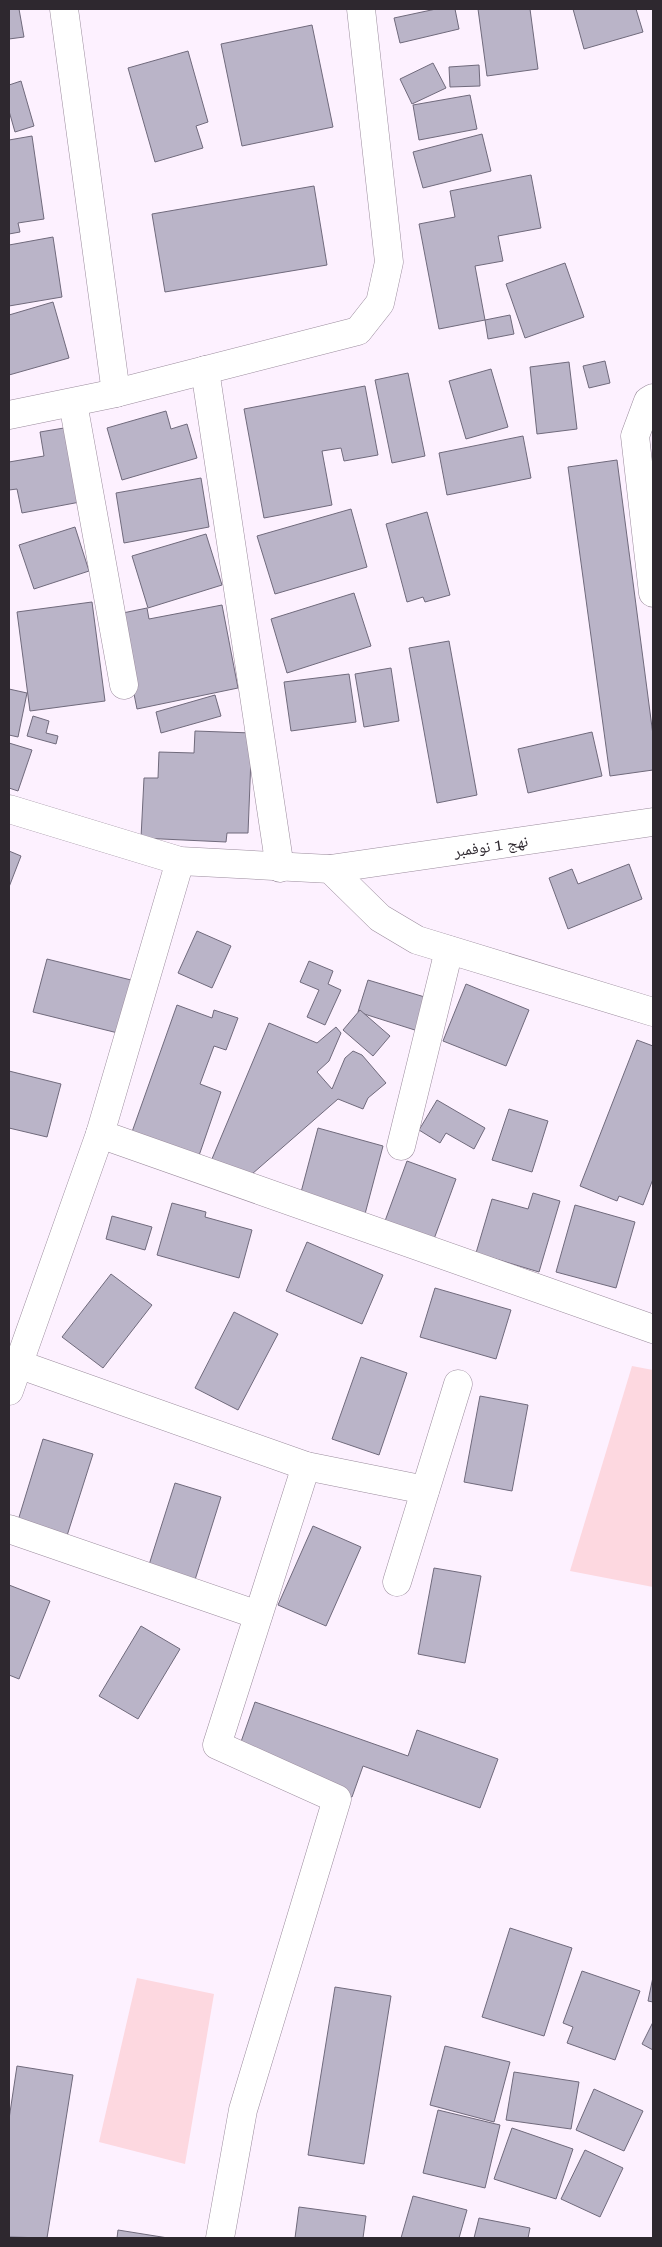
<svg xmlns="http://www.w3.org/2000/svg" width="662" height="2247" viewBox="0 0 662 2247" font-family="'Roboto Serif','Noto Naskh Arabic',serif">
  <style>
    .green { fill: #fdd8e0 }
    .building { fill: #bab4c8; stroke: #706a7c }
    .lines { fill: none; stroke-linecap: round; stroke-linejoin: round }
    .street-casing { stroke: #9b8c9d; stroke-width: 29 }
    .street { stroke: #fff; stroke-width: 28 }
    .labels { text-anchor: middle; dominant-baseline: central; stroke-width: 4.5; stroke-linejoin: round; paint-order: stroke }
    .street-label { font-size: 16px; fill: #2e282f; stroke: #fff }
  </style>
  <rect width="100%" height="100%" fill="#fdf1ff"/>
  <g class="green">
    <path d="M632,1366L653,1370V1587L570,1571Z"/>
    <path d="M137,1978L214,1994L185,2164L99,2142Z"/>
  </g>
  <g class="building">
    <path d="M9,9H19L24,37L9,39Z"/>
    <path d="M436,9H455L459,29L400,43L394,18Z"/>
    <path d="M478,9H530L538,69L487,76Z"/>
    <path d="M573,9H636L643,32L584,49Z"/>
    <path d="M312,25L333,127L242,146L221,44Z"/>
    <path d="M188,51L208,122L196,126L203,148L155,162L128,68Z"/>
    <path d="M433,63L446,88L412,104L400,79Z"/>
    <path d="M479,65L480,86L450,87L449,67Z"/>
    <path d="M21,81L34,126L15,132L9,111V85Z"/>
    <path d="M470,95L477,129L419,140L413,105Z"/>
    <path d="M482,134L491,171L423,188L413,152Z"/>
    <path d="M32,136L44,219L18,223L20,232L9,234V140Z"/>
    <path d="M531,175L541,228L498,236L503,261L475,266L485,320L439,329L419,224L455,217L450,191Z"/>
    <path d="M314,186L327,265L165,292L152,214Z"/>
    <path d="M53,237L62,297L9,306V245Z"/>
    <path d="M565,263L584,317L525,338L506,284Z"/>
    <path d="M53,302L69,358L9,375V315Z"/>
    <path d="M510,315L514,334L488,339L485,320Z"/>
    <path d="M605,361L610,383L589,388L583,366Z"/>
    <path d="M569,362L577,429L537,434L530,367Z"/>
    <path d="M491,369L508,427L466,439L449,381Z"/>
    <path d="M408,373L425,456L392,463L375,380Z"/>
    <path d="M365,386L378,455L344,461L341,448L322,451L332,505L264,518L244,409Z"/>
    <path d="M166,411L171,429L187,424L197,458L122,480L107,428Z"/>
    <path d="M64,428L80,502L22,513L17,489L9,490V462L44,456L40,432Z"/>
    <path d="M523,436L531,478L447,495L439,453Z"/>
    <path d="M617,460L653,735V770L610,776L568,467Z"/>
    <path d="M201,478L209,527L124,543L116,493Z"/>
    <path d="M351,509L367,567L275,594L257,536Z"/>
    <path d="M427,512L450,595L425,602L423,597L407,602L386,524Z"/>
    <path d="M75,527L89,571L34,589L19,545Z"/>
    <path d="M206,534L222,585L148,608L132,556Z"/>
    <path d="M354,593L371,646L287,673L271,619Z"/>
    <path d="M92,602L105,701L30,711L17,612Z"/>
    <path d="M222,605L238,688L137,709L118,614L147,608L149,619Z"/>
    <path d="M449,641L477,795L437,803L409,648Z"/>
    <path d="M391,668L399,721L364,727L355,674Z"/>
    <path d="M349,674L356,722L291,731L284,682Z"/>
    <path d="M9,689L27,693L18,737L9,735Z"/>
    <path d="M215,695L221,716L161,733L156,712Z"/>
    <path d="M33,716L49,721L46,733L58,736L56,744L27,736Z"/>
    <path d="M195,731L252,733L248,833H227L226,842L141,838L144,778H158L159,752L194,753Z"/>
    <path d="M592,732L602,776L528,793L518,749Z"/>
    <path d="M9,743L32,750L18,791L9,788Z"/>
    <path d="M9,851L21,856L9,887Z"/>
    <path d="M629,864L642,899L568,929L549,878L572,869L578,884Z"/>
    <path d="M197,931L231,946L212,988L178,973Z"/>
    <path d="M47,959L139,982L126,1035L33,1012Z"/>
    <path d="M309,961L333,971L328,984L341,990L325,1025L307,1017L319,990L300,982Z"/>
    <path d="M368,980L428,998L418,1031L358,1012Z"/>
    <path d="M466,984L529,1010L506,1066L443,1041Z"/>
    <path d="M177,1005L212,1018L214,1010L238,1018L226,1050L214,1046L200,1084L221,1092L194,1170L127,1146Z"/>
    <path d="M360,1010L390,1036L373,1056L343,1030Z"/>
    <path d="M269,1023L317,1043L336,1027L341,1033L329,1061L317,1072L332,1089L345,1058L353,1051L362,1055L386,1083L368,1098L363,1109L338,1099L244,1181L209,1166Z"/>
    <path d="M637,1040L653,1046V1179L643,1205L619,1196L617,1201L580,1186Z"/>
    <path d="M9,1071L61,1084L47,1137L9,1128Z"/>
    <path d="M437,1100L485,1128L474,1149L446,1133L440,1143L419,1130Z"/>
    <path d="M509,1109L548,1121L532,1172L492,1160Z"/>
    <path d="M318,1128L383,1146L365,1214L300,1196Z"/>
    <path d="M407,1161L456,1179L434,1239L385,1221Z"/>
    <path d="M533,1193L560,1201L539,1272L476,1253L492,1199L528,1209Z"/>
    <path d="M172,1203L206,1212L205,1217L252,1230L239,1278L157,1255Z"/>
    <path d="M575,1205L635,1222L616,1288L556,1272Z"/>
    <path d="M112,1216L152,1227L145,1250L106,1239Z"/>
    <path d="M307,1242L383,1275L362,1324L286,1291Z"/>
    <path d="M111,1274L152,1305L103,1368L62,1337Z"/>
    <path d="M435,1288L511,1310L496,1359L420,1337Z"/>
    <path d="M234,1312L278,1334L238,1410L195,1388Z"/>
    <path d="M361,1357L407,1373L379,1455L332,1439Z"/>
    <path d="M480,1396L528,1405L512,1491L464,1482Z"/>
    <path d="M43,1439L93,1454L65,1542L16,1527Z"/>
    <path d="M175,1483L221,1497L194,1583L148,1568Z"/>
    <path d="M313,1526L361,1547L326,1626L278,1605Z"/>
    <path d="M434,1568L481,1576L465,1663L418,1654Z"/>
    <path d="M9,1585L50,1601L19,1679L9,1675Z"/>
    <path d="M141,1626L180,1649L138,1719L99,1696Z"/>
    <path d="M255,1702L408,1756L417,1730L498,1759L480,1808L363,1766L352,1797L236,1756Z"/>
    <path d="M510,1928L572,1948L544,2036L482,2017Z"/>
    <path d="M582,1971L640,1991L615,2060L567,2043L573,2027L563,2023Z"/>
    <path d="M653,1977V2002L648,2001Z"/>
    <path d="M335,1987L391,1996L364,2164L308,2155Z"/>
    <path d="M653,2022V2050L642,2044Z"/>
    <path d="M445,2046L510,2062L494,2122L430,2105Z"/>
    <path d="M17,2066L73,2075L47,2238L9,2237V2119Z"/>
    <path d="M514,2072L579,2082L571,2129L506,2120Z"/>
    <path d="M594,2089L643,2111L624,2151L576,2130Z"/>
    <path d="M438,2110L500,2125L485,2188L423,2173Z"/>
    <path d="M512,2128L573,2149L556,2199L494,2179Z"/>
    <path d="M585,2150L623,2168L600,2217L561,2199Z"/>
    <path d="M413,2196L467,2210L459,2238H401Z"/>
    <path d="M299,2207L366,2216L363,2238H295Z"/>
    <path d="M479,2218L530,2228L528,2238H474Z"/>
    <path d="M118,2230L168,2238H117Z"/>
  </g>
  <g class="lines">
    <g class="street-casing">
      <g id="street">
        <path d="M64,9L116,393"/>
        <path d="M205,370L280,868"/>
        <path d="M653,398L648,401L635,436L653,593"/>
        <path d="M73,403L124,685"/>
        <path d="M9,415L116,393L358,331L380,303L389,262L361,9"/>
        <path d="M9,809L180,861L330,869L380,918L417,940L653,1012"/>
        <path d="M330,869L653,822"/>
        <path d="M100,1134L653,1329"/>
        <path d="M401,1146L449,950"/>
        <path d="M18,1364L306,1466L425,1490"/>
        <path d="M9,1391L100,1134L180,861"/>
        <path d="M9,1529L258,1615"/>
        <path d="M397,1582L458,1384"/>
        <path d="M220,2238L243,2110L337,1799L217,1745L306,1466"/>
      </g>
    </g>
    <use href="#street" class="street"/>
  </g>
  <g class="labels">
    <g class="street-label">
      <text transform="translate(491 846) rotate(-8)">نهج 1 نوفمبر</text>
    </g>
  </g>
  <rect width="662" height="2247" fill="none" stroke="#2e282f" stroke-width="20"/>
</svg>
